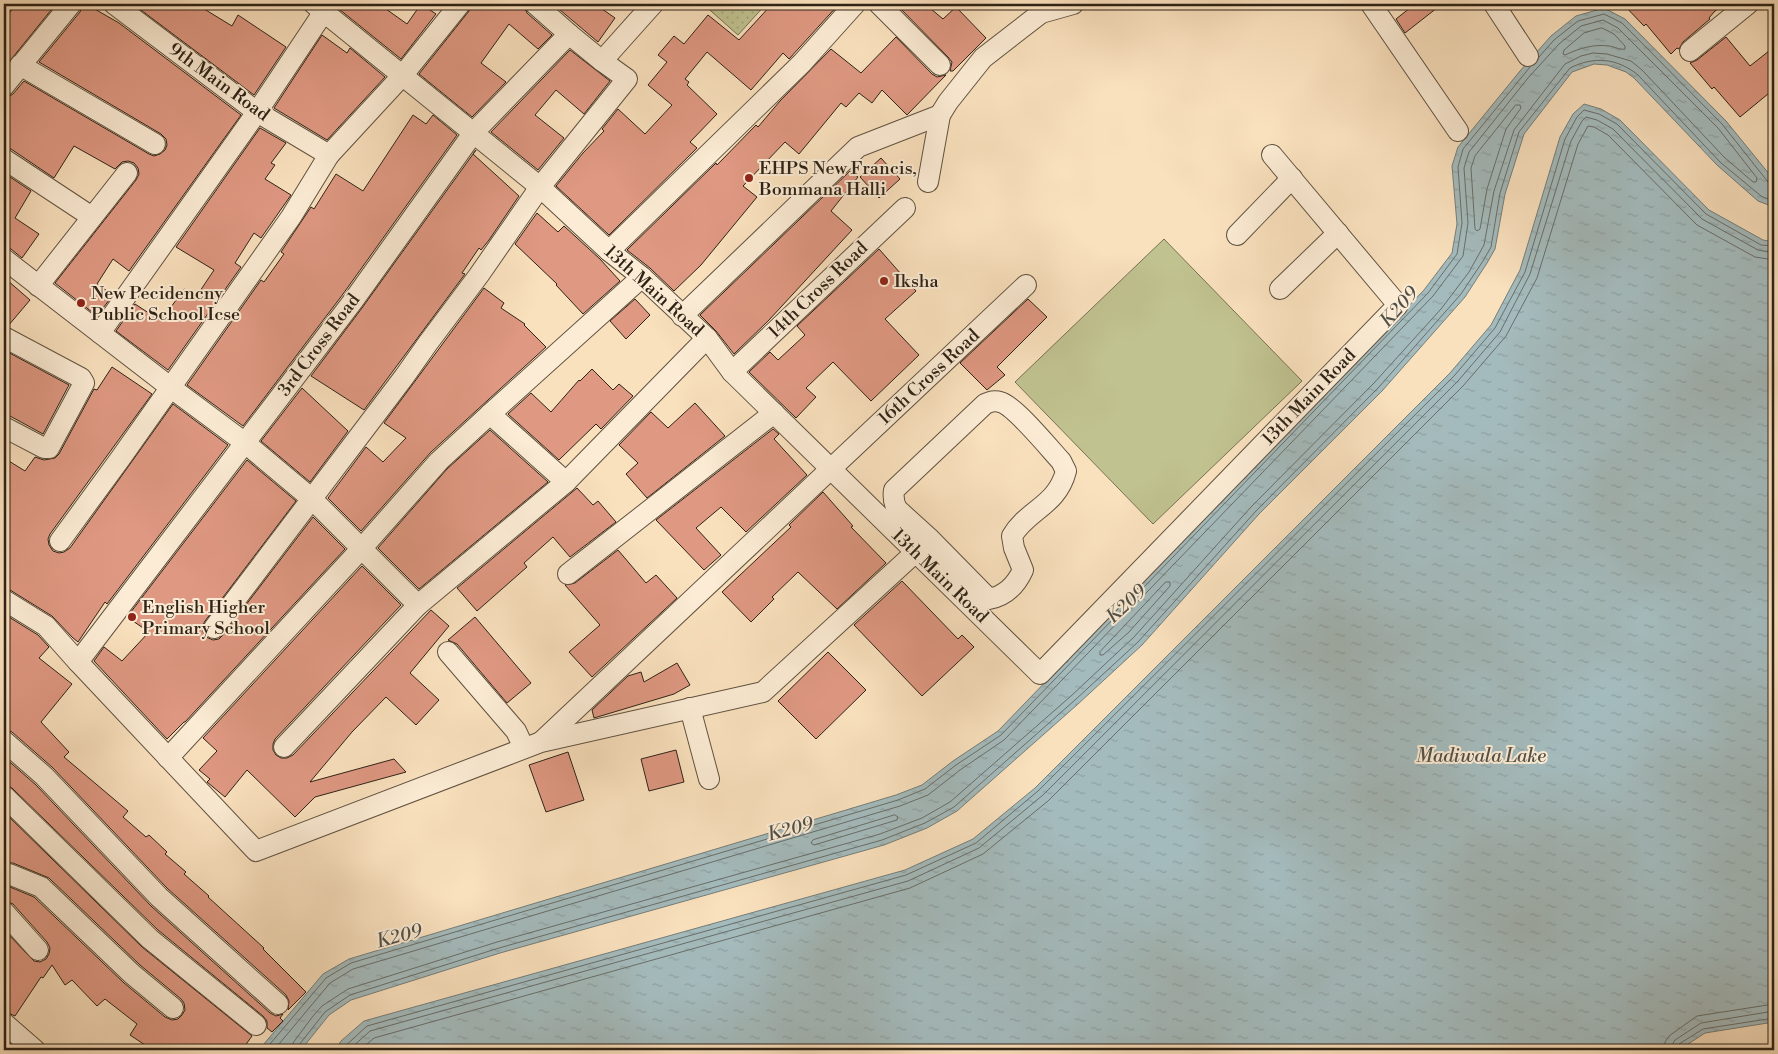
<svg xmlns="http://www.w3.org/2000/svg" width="1778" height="1054" viewBox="0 0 1778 1054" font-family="'Libre Bodoni',serif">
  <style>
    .green { fill: url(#green-dots); stroke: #767253 }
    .pitch { fill: #c0c290; stroke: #767253 }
    .water { fill: url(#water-ripples); stroke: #747e7a }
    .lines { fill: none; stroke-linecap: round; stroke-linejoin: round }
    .shore { stroke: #686e6a; stroke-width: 1 }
    .building { fill: #df9882; stroke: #2d2216 }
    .street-casing { stroke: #605240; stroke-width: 22 }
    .street { stroke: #fcecd5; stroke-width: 20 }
    .poi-dot { fill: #8f2418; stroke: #fcecd5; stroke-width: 2 }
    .labels { text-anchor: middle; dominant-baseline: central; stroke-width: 4; stroke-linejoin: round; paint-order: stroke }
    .street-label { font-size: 18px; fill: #2d2216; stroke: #fcecd5 }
    .poi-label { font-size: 18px; fill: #2d2216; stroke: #fcecd5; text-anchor: start }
    .water-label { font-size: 19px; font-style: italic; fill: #515048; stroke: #fcecd5 }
  </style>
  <defs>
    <pattern id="green-dots" width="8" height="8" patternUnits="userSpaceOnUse" patternTransform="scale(1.25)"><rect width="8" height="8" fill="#c0c290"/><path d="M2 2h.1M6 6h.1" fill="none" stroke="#a5a67b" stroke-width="1.8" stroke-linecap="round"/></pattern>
    <pattern id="water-ripples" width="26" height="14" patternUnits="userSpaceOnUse" patternTransform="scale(1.25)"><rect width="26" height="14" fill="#a4bbbd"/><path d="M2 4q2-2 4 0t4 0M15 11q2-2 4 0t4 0" fill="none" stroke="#8ea0a2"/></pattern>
  </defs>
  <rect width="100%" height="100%" fill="#fae1be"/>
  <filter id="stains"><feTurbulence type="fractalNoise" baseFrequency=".004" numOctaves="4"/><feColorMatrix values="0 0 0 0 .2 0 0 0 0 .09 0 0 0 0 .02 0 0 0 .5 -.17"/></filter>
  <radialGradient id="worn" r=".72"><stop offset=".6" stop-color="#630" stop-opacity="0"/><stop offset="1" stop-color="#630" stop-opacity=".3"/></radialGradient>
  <path class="green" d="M703,4H766L738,35Z"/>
  <path class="pitch" d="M1164,239L1302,381L1153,524L1015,382Z"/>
  <g class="water">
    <path d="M1604,8L1625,19L1726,121L1774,180V207L1758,201L1717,165L1634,78L1626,72L1607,65L1594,64L1572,72L1524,134L1505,194L1495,249L1487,263L1465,297L1382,391L1259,514L1142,645L1078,704L957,811L927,828L884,845L500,953L351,1000L329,1015L301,1050H255L263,1045L323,974L349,959L896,795L922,785L953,761L998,731L1424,290L1452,253L1457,224L1452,166L1458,147L1520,71L1551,36L1576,16Z"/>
    <path d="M1584,104L1601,109L1620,120L1709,210L1763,240L1774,242V1022L1705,1033L1679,1050H335L341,1041L364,1021L905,870L973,839L1035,788L1450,373L1491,325L1520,270L1560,137L1573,114Z"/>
  </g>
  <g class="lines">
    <g class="shore">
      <path d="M1602,28L1614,34L1625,46V49C1620,50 1615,47 1609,46C1594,44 1580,48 1565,55L1563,54L1564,50L1584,33Z"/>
      <path d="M1539,57L1554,40L1578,21L1604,14L1622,23L1722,124L1768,182L1774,184"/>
      <path d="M1516,105H1520L1521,108L1506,129L1487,189L1480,229L1477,231L1475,229L1471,168L1475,156Z"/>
      <path d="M1166,582H1170V586L1129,632L1103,655H1100V652Z"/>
      <path d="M895,815L898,817L897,820L814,845L811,843L813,840Z"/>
      <path d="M265,1050L326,978L351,963L898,800L925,789L956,765L1001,735L1428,293L1457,254L1462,223L1458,167L1463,149L1530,67"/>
      <path d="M274,1050L330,983L353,969L900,806L928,795L960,770L1004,740L1433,296L1463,256L1468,223L1464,168L1469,152L1528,78L1559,44L1581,26L1603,20L1618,28L1718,128L1757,178L1756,182H1753L1724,157L1642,70L1631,61L1607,54L1593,53L1581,56L1565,64L1514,130L1494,191L1484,245L1469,272L1441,309L1374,383L1251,507L1134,637L1071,696L950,802L922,818L880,834L497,942L348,989L322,1006L313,1016L293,1043L292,1050"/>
      <path d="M298,1050L299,1045L325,1012L350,995L499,948L882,840L925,823L954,807L1075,700L1138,642L1256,511L1379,387L1461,294L1483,261L1491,247L1500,193L1519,132L1570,68C1594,56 1617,58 1638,75L1720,162L1761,196L1774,202"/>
      <path d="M341,1050L367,1026L906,875L976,843L1038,791L1454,376L1495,328L1525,272L1565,139L1577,117L1584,110L1599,114L1617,124L1706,214L1761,245L1774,246"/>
      <path d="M349,1050L370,1031L908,881L979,848L1043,795L1458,381L1500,332L1530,274L1571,141L1582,121L1586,117L1597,120L1613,129L1702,219L1758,250L1774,253"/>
      <path d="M360,1050L374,1038L910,888L983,854L1048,801L1463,386L1506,336L1537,278L1578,144L1588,126L1594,127L1608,135L1697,225L1755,257L1774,260"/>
      <path d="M1664,1050L1665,1042L1669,1036L1697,1016L1774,1004"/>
      <path d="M1671,1050L1672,1045L1675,1040L1701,1023L1774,1011"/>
      <path d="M1677,1050L1679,1044L1703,1029L1774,1018"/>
    </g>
  </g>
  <g class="building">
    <path d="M17,4H56L4,68V19Z"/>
    <path d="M83,4H86L119,23L241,115L129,271L113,259L97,284L113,295L97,316L55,283L136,180L139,174L138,168L134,163L128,161L122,162L115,169L74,146L54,178L11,149L4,147V99L13,94L24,81L149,154L154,156L160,154L165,150L167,145L166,139L161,134L39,62L80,12Z"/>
    <path d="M133,4H196L232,26L238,15L286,47L254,95Z"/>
    <path d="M341,4H379L407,24L421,4L436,14L401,59L339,9Z"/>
    <path d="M472,4H523L527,13L552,35L538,49L509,24L481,63L506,82L472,117L419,74L469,11Z"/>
    <path d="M553,4H595L615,18L598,42Z"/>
    <path d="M772,4H839L789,59L783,53L751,90L707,52L685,79L689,82L687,85L717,114L690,142L697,148L609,235L556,186L583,153L604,131L602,129L618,109L645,134L672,105L648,85L667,62L658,55L674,36L684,44L708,15L739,40Z"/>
    <path d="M896,4H925L943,19L956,7L986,38L953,71H950L952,62L948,57Z"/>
    <path d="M1415,4H1442L1405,33L1396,19Z"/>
    <path d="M1623,4H1724L1714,12L1709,18L1710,19L1683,42L1679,49L1677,48L1671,54L1646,24L1644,26Z"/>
    <path d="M322,35L347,53L350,48L385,77L327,140L274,108Z"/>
    <path d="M896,37L932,74L937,77L946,75L907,115L882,90L872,103L859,93L846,107L841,103L799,154L785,142L743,186L757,197L701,265L674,291L650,268L627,250L716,163L717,165L756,125L758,127L780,101L831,49L861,73Z"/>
    <path d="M1726,37L1750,66L1774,47V89L1740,117L1714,87L1712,89L1690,63L1697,60Z"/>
    <path d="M570,50L610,81L584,114L556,90L535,115L564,138L538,170L491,132Z"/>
    <path d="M413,115L426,124L433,115L457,135L343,294L243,426L187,385L261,280L264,282L284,254L281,252L311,207L314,209L336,174L363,191Z"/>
    <path d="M260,128L286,143L271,163L275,165L265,179L291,195L261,238L254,233L235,263L241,267L168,370L116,331L135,304L161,321L184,289L196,297L214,270L176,247Z"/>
    <path d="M476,150L473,154L519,196L489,240L481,250L479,248L462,273L465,274L364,410L311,376L362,308Z"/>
    <path d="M881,158L900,179L879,198L860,177Z"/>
    <path d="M850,171L858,177L831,211L852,230L769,320L734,354L716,331L700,315Z"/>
    <path d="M4,173L31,191L15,218L39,234L22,258L11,249L4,247Z"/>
    <path d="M537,213L558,232L564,226L600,259L620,281L583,314L556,285L557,284L515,244Z"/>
    <path d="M879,249L916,291L885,319L919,355L871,401L833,362L806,388L816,397L796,418L749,372L770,352L778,360L805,335L797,326Z"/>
    <path d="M4,274L9,278L7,280L30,300L8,326L4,325Z"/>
    <path d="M484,288L504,303L501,308L525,324L524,325L546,347L431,452L361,531L328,498L366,447L383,462L406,438L384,423Z"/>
    <path d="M635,299L650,315L626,339L610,321Z"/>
    <path d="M1028,299L1047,317L997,367L1005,375L987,390L960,363Z"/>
    <path d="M4,350L69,385L43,434L10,416L4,415Z"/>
    <path d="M112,367L152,394L50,534L48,539L49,545L53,551L59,553L64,552L70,548L173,404L228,445L107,604L105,602L78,642L73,638L52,616L10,590L4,588V458L25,471L35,457L44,460L55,458L59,454L94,389L97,390Z"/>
    <path d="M592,369L613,390L619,384L633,396L601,429L596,424L559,460L508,414L531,393L551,412L579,380L580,381Z"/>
    <path d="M302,388L348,431L310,482L261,441Z"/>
    <path d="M695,403L725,436L647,498L626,474L638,463L619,445L651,412L668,428Z"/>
    <path d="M773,429L779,434L774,439L807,475L746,532L721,507L696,528L721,555L704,570L656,520Z"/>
    <path d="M490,430L548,482L419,589L378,548L447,469Z"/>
    <path d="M247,460L296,501L205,621L202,627L203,632L206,637L213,640L219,639L223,635L313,517L345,549L185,722H184L167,739L94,661L104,647L122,661L149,632L127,617Z"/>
    <path d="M577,488L593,505L598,501L616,522L570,557L553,537L524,563L527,567L477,611L457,588Z"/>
    <path d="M823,492L853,526L851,527L886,563L837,609L798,572L772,597L774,599L751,622L722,592L791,527L789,525Z"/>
    <path d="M618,550L646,583L656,575L677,598L592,677L569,652L600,625L565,585L575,583Z"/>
    <path d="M362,566L401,605L275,739L273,744V750L276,755L281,758H287L293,755L431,610L449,626L410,673L439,700L416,725L386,697L352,732L310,782L394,759L406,772L315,797L295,817L247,770L225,797L207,782L210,779L199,770L217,751L203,738Z"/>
    <path d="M902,581L958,639L962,635L974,647L922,696L854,625Z"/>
    <path d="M4,614L38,635L49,647L39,658L72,684L41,722L69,752L64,757L128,811L123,817L146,837L149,835L167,852L165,854L186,872L184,874L209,896L208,897L264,948L263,949L306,992L288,1010L289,1001L286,995L167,888L52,767L12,732L4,729Z"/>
    <path d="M475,617L531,683L507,703L457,644L448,640Z"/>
    <path d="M828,652L866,690L816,739L778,701Z"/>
    <path d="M677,663L690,685L674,694L594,718L592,710L628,676L641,672L644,682Z"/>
    <path d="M676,750L684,782L649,791L641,759Z"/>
    <path d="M568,752L584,800L546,812L529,765Z"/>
    <path d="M4,757L36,785L151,906L270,1013L276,1016L283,1014L280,1018L283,1021L272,1032L267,1028V1021L263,1016L158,930L12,788L4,784Z"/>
    <path d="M4,812L142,947L252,1036L242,1050H166L154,1045L151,1049L130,1035L137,1024L105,999L97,1006L72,980L65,985L52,965L43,978L41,977L15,1016L4,1011V930L34,961L40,962L46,959L49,954L50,948L47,942L13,904L4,900V889L10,887L34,897L124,983L165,1017L172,1020L178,1019L182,1015L185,1010L184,1003L181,999L140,965L49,878L13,863H4Z"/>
  </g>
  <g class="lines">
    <g class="street-casing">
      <g id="street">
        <path d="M114,4L257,112L329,155"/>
        <path d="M314,4L540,187L609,251L642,277L707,338L732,372L1040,674L1398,305L1272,155"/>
        <path d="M535,4L569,34L602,61"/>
        <path d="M879,4L940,65"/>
        <path d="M1371,4L1458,131"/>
        <path d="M1494,4L1528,56"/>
        <path d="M1690,51L1748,4"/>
        <path d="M20,65L155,144"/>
        <path d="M4,86L71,4"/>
        <path d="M4,159L92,217"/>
        <path d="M928,182L940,115L948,102L983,58L1041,13L1073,4"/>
        <path d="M1237,235L1292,178"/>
        <path d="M609,251L802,63L855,4"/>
        <path d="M4,259L170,387L244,442L312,499L418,605"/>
        <path d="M38,286L127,173"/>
        <path d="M1280,289L1338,233"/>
        <path d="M682,316L858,147L940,115"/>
        <path d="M100,333L257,112L329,4"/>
        <path d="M4,337L81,378L84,383L49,448H44L4,427"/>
        <path d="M732,372L905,208"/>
        <path d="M566,482L490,414L642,277"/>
        <path d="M60,541L120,459L291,217L329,155L402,76L460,4"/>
        <path d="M568,574L774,413"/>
        <path d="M4,600L46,626L78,662L256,851L541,742L763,692L930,539L897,509C893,502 893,497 894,490L985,404C990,402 994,400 1000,402C1014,405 1049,448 1061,461L1066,471C1057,506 1027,510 1012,536L1014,548L1023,570C1016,585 1006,596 989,599L930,539"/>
        <path d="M214,628L404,377L428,343L479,275L540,187L627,79L602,61L653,4"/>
        <path d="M448,652L516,731L524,748"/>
        <path d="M78,662L353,301L474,132L569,34"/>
        <path d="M690,708L709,779"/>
        <path d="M4,741L44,776L159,897L278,1004"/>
        <path d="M542,741L1026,285"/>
        <path d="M284,747L418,605L566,482L707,338"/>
        <path d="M168,758L362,548L439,461L490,414"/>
        <path d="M4,796L150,939L256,1025"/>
        <path d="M4,877L9,874L41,887L132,974L173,1008"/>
        <path d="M4,912L38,950"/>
        <path d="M4,1023L35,1050"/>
      </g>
    </g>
    <use href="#street" class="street"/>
  </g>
  <g class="poi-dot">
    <circle cx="749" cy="178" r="5"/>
    <circle cx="884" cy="281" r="5"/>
    <circle cx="81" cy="303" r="5"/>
    <circle cx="132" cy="617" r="5"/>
  </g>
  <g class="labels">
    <g class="street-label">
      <text transform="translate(219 82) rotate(36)">9th Main Road</text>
      <text transform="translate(818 290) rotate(-44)">14th Cross Road</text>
      <text transform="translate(654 291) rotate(42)">13th Main Road</text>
      <text transform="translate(319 345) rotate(-53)">3rd Cross Road</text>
      <text transform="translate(929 377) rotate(-43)">16th Cross Road</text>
      <text transform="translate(1309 397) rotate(-46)">13th Main Road</text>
      <text transform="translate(940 576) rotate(44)">13th Main Road</text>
    </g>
    <g class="poi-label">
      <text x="759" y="168">EHPS New Francis,<tspan x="759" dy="21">Bommana Halli</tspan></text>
      <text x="894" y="281">Iksha</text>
      <text x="91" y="293">New Pecidencny<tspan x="91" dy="21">Public School Icse</tspan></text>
      <text x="142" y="607">English Higher<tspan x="142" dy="21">Primary School</tspan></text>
    </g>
    <g class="water-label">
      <text transform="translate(1399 307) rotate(-48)">K209</text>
      <text transform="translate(1126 604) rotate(-43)">K209</text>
      <text x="1481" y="756">Madiwala Lake</text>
      <text transform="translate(790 829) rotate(-15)">K209</text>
      <text transform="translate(399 936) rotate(-15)">K209</text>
    </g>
  </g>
  <rect width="1778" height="1054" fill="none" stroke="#fae1be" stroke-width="20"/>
  <rect x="5" y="5" width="1768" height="1044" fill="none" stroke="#2d2216" stroke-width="2.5"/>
  <rect x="10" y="10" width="1758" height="1034" fill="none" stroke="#2d2216"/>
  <rect width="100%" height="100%" filter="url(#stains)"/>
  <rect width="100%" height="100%" fill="url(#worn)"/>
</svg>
